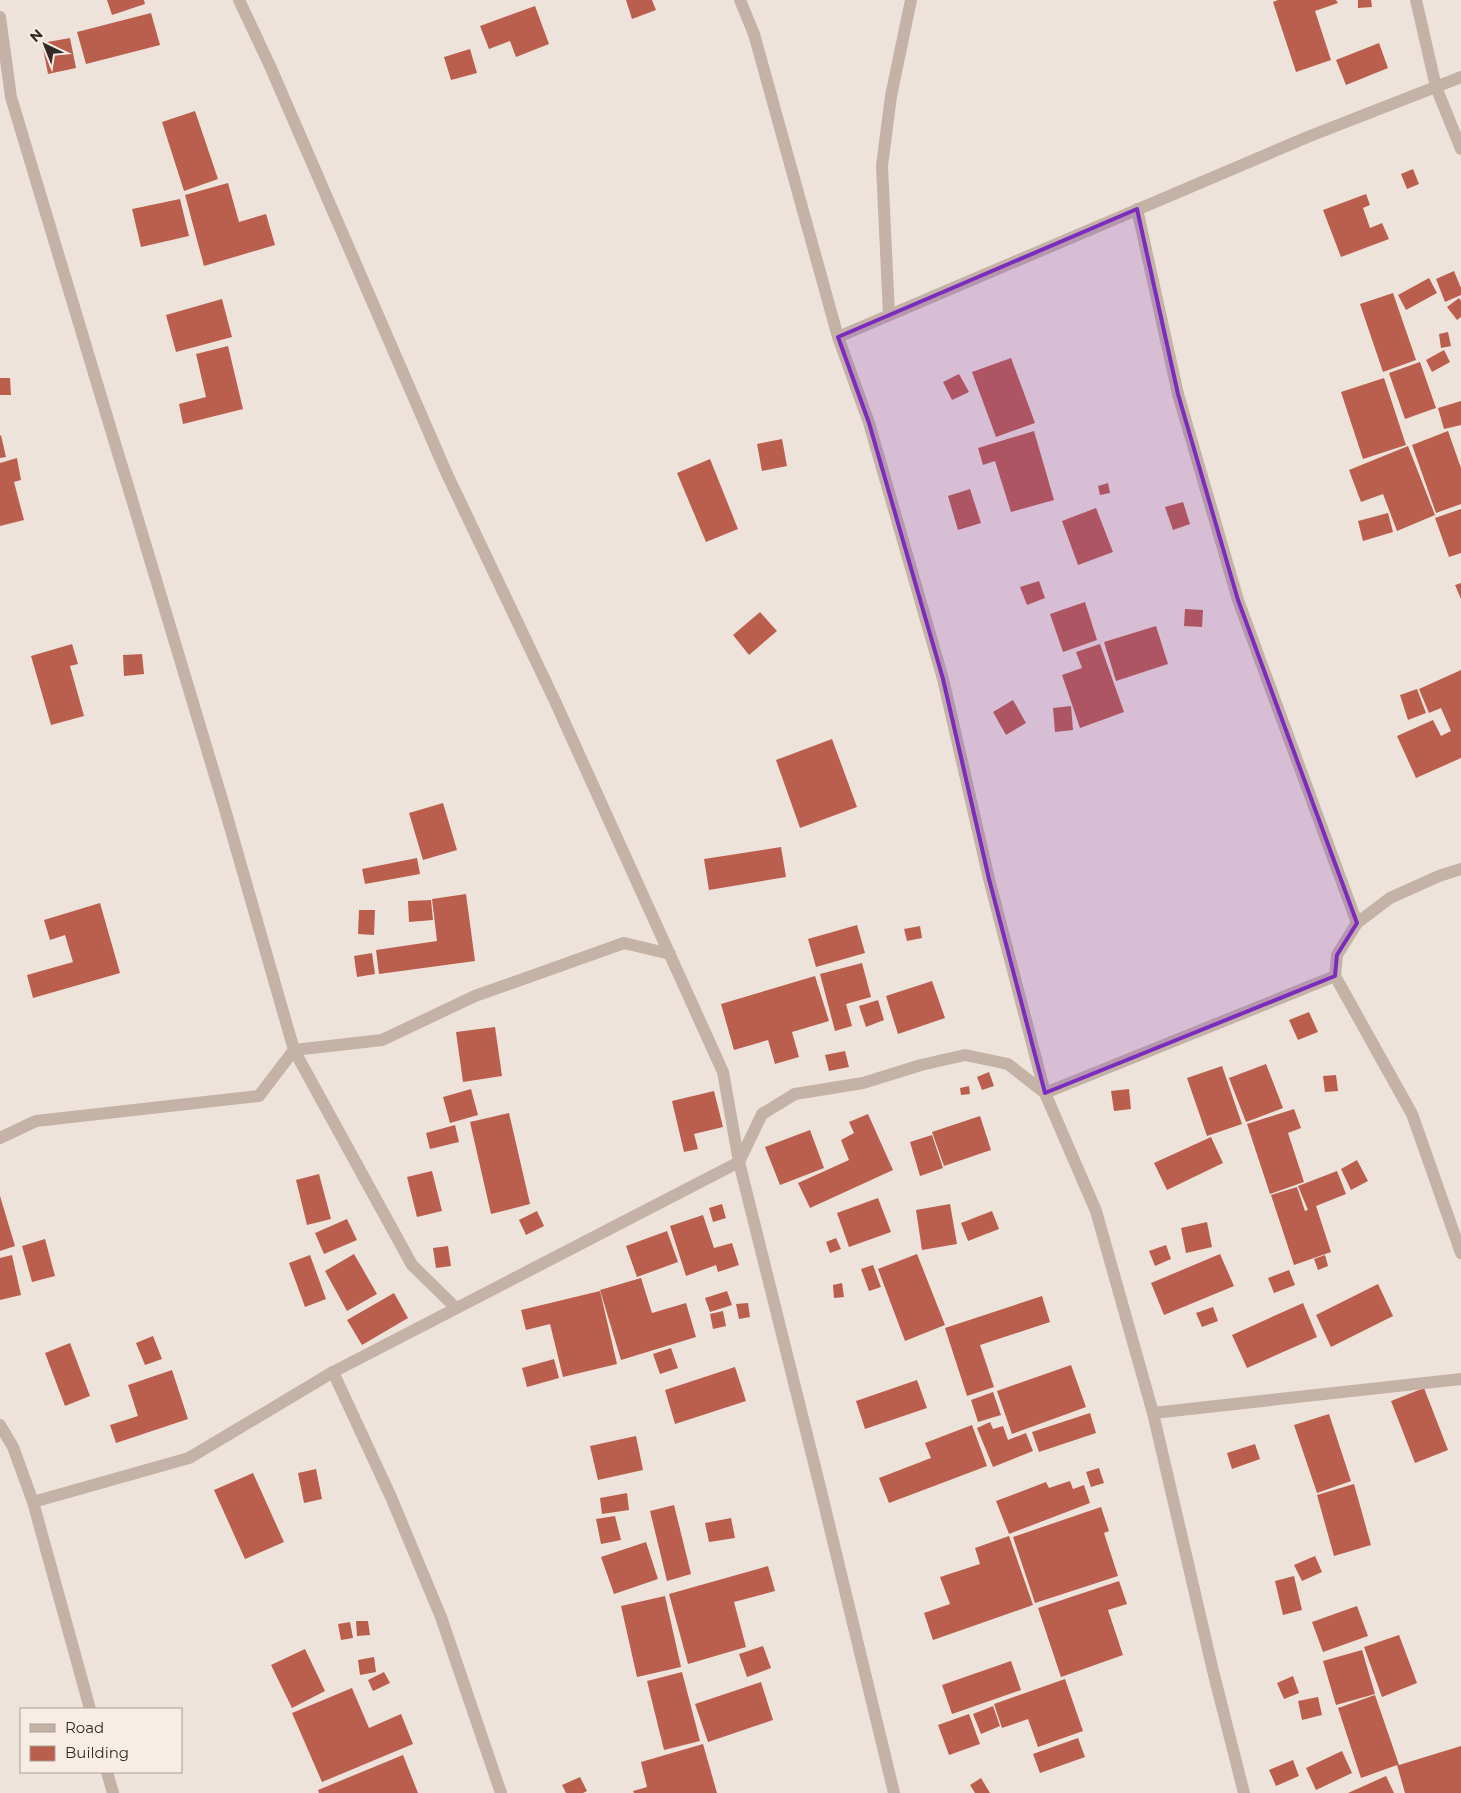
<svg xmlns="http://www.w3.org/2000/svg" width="1461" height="1793" viewBox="0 0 1461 1793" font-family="Montserrat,sans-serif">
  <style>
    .building { fill: #ba5f4d }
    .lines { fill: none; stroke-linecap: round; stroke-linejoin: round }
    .minor { stroke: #c5b2a7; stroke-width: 12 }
    .marked { fill: #7b2cbf; fill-opacity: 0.2; stroke: #7b2cbf; stroke-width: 4; stroke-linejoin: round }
  </style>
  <rect width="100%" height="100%" fill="#eee3da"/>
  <g class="building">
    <path d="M107,0H144L145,4L112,15Z"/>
    <path d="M626,0H652L656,10L632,19Z"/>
    <path d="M1278,0H1336L1338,3L1315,11L1331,60L1296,72L1273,2Z"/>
    <path d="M1358,0H1371L1372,7L1358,8Z"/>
    <path d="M535,6L549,44L516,57L510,41L489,49L480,26Z"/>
    <path d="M151,13L160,45L86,64L77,32Z"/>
    <path d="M70,38L76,68L48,74L42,43Z"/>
    <path d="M1379,43L1388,68L1346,85L1336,60Z"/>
    <path d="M470,49L477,73L451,80L444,57Z"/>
    <path d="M195,111L218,179L184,191L162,122Z"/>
    <path d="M1413,169L1419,184L1407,189L1401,174Z"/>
    <path d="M228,183L239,222L266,214L275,245L204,266L185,195Z"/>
    <path d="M1366,194L1370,205L1363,208L1370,228L1382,223L1389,239L1341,257L1323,210Z"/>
    <path d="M180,199L189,236L141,247L132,209Z"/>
    <path d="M1454,271L1461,288V295L1445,302L1436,279Z"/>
    <path d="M1429,278L1437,293L1406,310L1398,295Z"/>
    <path d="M1393,293L1416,360L1383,372L1360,304Z"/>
    <path d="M1459,298L1461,301V317L1457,320L1447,307Z"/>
    <path d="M222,299L232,337L176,352L166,315Z"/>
    <path d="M1448,332L1451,346L1441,348L1439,334Z"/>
    <path d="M228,346L243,409L183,424L179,404L206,397L196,354Z"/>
    <path d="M1444,350L1450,362L1432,372L1426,360Z"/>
    <path d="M1011,358L1035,423L996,437L972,372Z"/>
    <path d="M1420,362L1436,408L1405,419L1389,373Z"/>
    <path d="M959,374L969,392L952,400L943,382Z"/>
    <path d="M0,378H10L11,395H0Z"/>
    <path d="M1384,378L1406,445L1363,459L1341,392Z"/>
    <path d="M1461,401V425L1444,429L1438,408Z"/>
    <path d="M1034,431L1054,500L1011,512L995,461L983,465L978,448Z"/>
    <path d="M1448,431L1461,468V504L1436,513L1412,445Z"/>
    <path d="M1,435L6,457L0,458V436Z"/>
    <path d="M782,439L787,466L762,471L757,444Z"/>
    <path d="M1408,446L1435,515L1397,531L1383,494L1361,502L1349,470Z"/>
    <path d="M17,458L21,480L14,482L24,520L0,526V463Z"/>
    <path d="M710,459L738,529L706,542L677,473Z"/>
    <path d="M1108,483L1110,493L1100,495L1098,486Z"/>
    <path d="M970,489L981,523L958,530L948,496Z"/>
    <path d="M1183,502L1190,524L1173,530L1165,507Z"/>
    <path d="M1096,508L1113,552L1078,565L1062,521Z"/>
    <path d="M1461,509V553L1449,557L1435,518Z"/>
    <path d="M1388,513L1393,532L1363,541L1358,521Z"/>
    <path d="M1039,581L1045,598L1027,605L1020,587Z"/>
    <path d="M1461,583V599L1455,585Z"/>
    <path d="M1085,602L1097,640L1063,652L1050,614Z"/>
    <path d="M1185,609L1203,610L1202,627L1184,626Z"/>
    <path d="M760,612L777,631L749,655L733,635Z"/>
    <path d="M1156,626L1168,664L1116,681L1104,642Z"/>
    <path d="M72,644L78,664L70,666L84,716L51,725L31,656Z"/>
    <path d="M1100,644L1124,712L1080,728L1062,675L1082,668L1076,652Z"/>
    <path d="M142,654L144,674L124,676L123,655Z"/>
    <path d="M1461,670V758L1416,778L1397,736L1433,720L1441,736L1451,731L1441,708L1429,713L1419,689Z"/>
    <path d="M1417,689L1426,713L1408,720L1400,695Z"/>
    <path d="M1013,700L1026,723L1006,735L993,712Z"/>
    <path d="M1071,706L1073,730L1055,732L1053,708Z"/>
    <path d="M832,739L857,807L800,828L776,760Z"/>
    <path d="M443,803L457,850L423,860L409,813Z"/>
    <path d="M781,847L786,877L709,890L704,859Z"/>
    <path d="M417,858L420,874L365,884L362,869Z"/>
    <path d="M466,894L475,961L379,974L376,950L437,941L432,899Z"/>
    <path d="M431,900L433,920L409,922L408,901Z"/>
    <path d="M100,903L120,973L33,998L27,975L73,962L65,935L50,940L44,920Z"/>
    <path d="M359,910H375L374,935L358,934Z"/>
    <path d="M857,925L865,953L816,967L808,939Z"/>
    <path d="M920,926L922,938L907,941L904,929Z"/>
    <path d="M372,953L375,974L357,977L354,956Z"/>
    <path d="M862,963L871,997L846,1004L852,1026L835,1031L820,974Z"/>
    <path d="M815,976L829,1021L792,1032L799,1057L775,1064L768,1040L734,1050L721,1004Z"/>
    <path d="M932,981L945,1018L898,1034L886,996Z"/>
    <path d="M878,1000L884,1020L866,1027L859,1006Z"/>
    <path d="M1309,1012L1318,1032L1298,1040L1289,1020Z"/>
    <path d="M495,1027L502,1076L463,1082L456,1032Z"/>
    <path d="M845,1051L849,1067L829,1071L825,1055Z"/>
    <path d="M1266,1064L1283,1108L1246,1122L1229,1078Z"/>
    <path d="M1222,1066L1242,1124L1207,1136L1187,1078Z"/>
    <path d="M989,1072L994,1086L982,1090L977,1077Z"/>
    <path d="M1336,1075L1338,1091L1325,1092L1323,1076Z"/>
    <path d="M969,1086L970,1094L961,1095L960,1088Z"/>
    <path d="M471,1089L478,1115L450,1123L443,1097Z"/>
    <path d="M1129,1089L1131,1109L1114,1111L1111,1091Z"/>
    <path d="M714,1091L723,1127L694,1134L698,1149L684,1152L672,1101Z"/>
    <path d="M1294,1109L1301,1128L1288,1133L1304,1182L1270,1194L1247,1124Z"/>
    <path d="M509,1113L530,1204L491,1214L470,1122Z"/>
    <path d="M868,1114L893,1170L810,1208L798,1183L849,1160L841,1140L854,1133L849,1122Z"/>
    <path d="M980,1116L991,1150L944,1166L932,1132Z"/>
    <path d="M455,1125L459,1142L430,1149L426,1133Z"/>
    <path d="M810,1130L824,1168L780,1185L765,1147Z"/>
    <path d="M932,1135L943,1168L920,1176L910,1142Z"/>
    <path d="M1211,1137L1223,1163L1167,1190L1154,1163Z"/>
    <path d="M1357,1160L1368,1181L1351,1190L1341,1169Z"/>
    <path d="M432,1171L442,1211L417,1217L407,1177Z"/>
    <path d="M1337,1171L1346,1194L1316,1206L1331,1252L1294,1265L1271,1195L1297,1187L1305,1211L1308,1210L1298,1186Z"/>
    <path d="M319,1174L331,1219L307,1225L296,1180Z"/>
    <path d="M0,1196L15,1246L0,1251Z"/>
    <path d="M878,1198L891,1232L849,1247L837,1213Z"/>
    <path d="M722,1204L726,1218L713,1222L709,1208Z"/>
    <path d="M950,1204L957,1244L922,1250L916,1210Z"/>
    <path d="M537,1211L544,1226L526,1235L519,1220Z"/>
    <path d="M992,1211L999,1229L968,1241L961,1223Z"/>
    <path d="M703,1215L714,1248L732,1243L739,1265L718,1272L716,1265L686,1276L670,1226Z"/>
    <path d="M347,1219L357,1240L324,1254L315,1233Z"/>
    <path d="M1207,1222L1212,1247L1186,1253L1181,1228Z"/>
    <path d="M667,1231L678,1262L637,1277L626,1246Z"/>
    <path d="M836,1238L841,1249L830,1253L826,1242Z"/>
    <path d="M45,1239L55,1276L32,1282L22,1246Z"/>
    <path d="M1166,1245L1171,1259L1155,1266L1149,1251Z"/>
    <path d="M448,1246L451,1266L436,1268L433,1248Z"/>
    <path d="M354,1254L377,1294L347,1311L325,1271Z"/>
    <path d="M917,1254L945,1325L905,1341L878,1269Z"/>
    <path d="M1220,1254L1234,1286L1164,1315L1151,1283Z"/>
    <path d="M12,1255L21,1295L0,1300V1258Z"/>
    <path d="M310,1255L326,1299L305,1307L289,1263Z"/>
    <path d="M1325,1255L1328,1266L1318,1270L1314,1259Z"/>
    <path d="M873,1265L881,1287L869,1291L861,1269Z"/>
    <path d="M1289,1270L1295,1285L1274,1293L1268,1278Z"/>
    <path d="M641,1278L652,1313L686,1303L696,1337L621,1360L600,1290Z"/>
    <path d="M842,1283L844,1297L834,1298L833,1285Z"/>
    <path d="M1378,1284L1393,1316L1331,1347L1316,1315Z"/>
    <path d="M600,1291L617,1364L563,1377L550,1324L526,1330L521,1310Z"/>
    <path d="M727,1291L732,1305L710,1312L705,1298Z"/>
    <path d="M394,1293L408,1318L362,1345L347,1320Z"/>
    <path d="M1042,1296L1050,1322L980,1345L994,1387L967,1396L945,1328Z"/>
    <path d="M748,1303L750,1317L739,1319L736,1304Z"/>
    <path d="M1303,1303L1317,1337L1247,1368L1232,1335Z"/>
    <path d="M1213,1307L1218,1321L1202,1327L1196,1313Z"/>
    <path d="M723,1311L726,1326L713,1329L710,1314Z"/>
    <path d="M153,1336L162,1359L145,1365L136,1343Z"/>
    <path d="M70,1343L90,1396L65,1406L45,1353Z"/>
    <path d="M671,1348L678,1368L660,1374L653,1354Z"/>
    <path d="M554,1359L559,1378L527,1387L522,1368Z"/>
    <path d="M1071,1365L1086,1407L1012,1434L997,1391Z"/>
    <path d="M735,1367L746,1401L675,1424L665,1390Z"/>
    <path d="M172,1370L188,1419L116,1443L110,1425L138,1416L128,1385Z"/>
    <path d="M917,1380L927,1408L865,1429L856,1401Z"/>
    <path d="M1424,1388L1448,1450L1415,1463L1391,1401Z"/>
    <path d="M993,1392L1001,1415L978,1422L971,1400Z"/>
    <path d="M1090,1413L1096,1433L1039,1452L1032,1432Z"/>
    <path d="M1329,1414L1351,1481L1317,1493L1294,1425Z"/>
    <path d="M990,1422L993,1429L1003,1426L1008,1440L1026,1433L1033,1451L993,1467L977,1428Z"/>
    <path d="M972,1425L987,1466L889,1503L879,1478L931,1458L925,1443Z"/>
    <path d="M636,1436L643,1470L598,1480L590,1446Z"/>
    <path d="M1255,1444L1260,1459L1232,1469L1227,1453Z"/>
    <path d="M1099,1468L1104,1483L1091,1487L1086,1472Z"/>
    <path d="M316,1469L322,1499L304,1503L298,1473Z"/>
    <path d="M253,1473L284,1542L245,1559L214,1490Z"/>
    <path d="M1070,1481L1073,1489L1084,1485L1090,1503L1009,1534L996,1501L1046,1482L1049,1488Z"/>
    <path d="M1354,1484L1371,1545L1334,1556L1317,1495Z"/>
    <path d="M627,1493L629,1510L602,1514L600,1498Z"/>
    <path d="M674,1505L691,1574L667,1581L650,1511Z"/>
    <path d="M1101,1507L1109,1531L1104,1533L1118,1576L1035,1603L1013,1537Z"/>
    <path d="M615,1516L621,1540L601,1544L596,1519Z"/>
    <path d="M731,1518L735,1538L709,1542L705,1523Z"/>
    <path d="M1009,1536L1033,1605L933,1640L924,1613L950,1604L940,1577L980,1564L975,1548Z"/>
    <path d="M646,1542L658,1579L614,1594L601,1557Z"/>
    <path d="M1315,1556L1322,1572L1302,1581L1294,1565Z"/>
    <path d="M768,1566L775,1591L734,1602L746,1647L688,1664L669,1594Z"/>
    <path d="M1294,1576L1302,1610L1283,1615L1275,1581Z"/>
    <path d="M1119,1581L1127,1604L1108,1610L1123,1655L1061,1677L1038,1608Z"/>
    <path d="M665,1596L681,1667L637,1677L621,1606Z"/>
    <path d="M1357,1606L1368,1636L1323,1652L1312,1622Z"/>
    <path d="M356,1621H368L370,1635L357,1636Z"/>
    <path d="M350,1622L353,1638L341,1640L338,1624Z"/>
    <path d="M1399,1635L1417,1683L1382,1697L1364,1647Z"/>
    <path d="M763,1646L771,1668L747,1677L739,1654Z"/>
    <path d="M305,1649L325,1691L292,1708L271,1665Z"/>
    <path d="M1362,1650L1375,1694L1336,1705L1323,1661Z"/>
    <path d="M374,1657L376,1672L360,1675L358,1660Z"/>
    <path d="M1011,1661L1021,1690L952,1714L942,1685Z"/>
    <path d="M384,1672L390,1683L373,1691L368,1680Z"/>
    <path d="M682,1672L700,1741L664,1750L647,1681Z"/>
    <path d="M1293,1676L1299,1693L1284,1699L1277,1683Z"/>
    <path d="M1065,1679L1083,1731L1038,1747L1028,1719L1002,1728L994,1704Z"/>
    <path d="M761,1682L773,1720L708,1742L695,1704Z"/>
    <path d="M352,1688L369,1728L401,1714L413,1744L322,1782L292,1713Z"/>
    <path d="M1375,1695L1399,1765L1461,1746V1793H1405L1397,1765L1361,1778L1338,1708Z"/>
    <path d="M1318,1697L1322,1715L1302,1720L1298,1701Z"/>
    <path d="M993,1706L1000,1726L981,1734L973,1714Z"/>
    <path d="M969,1714L980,1744L949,1755L938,1725Z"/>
    <path d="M1078,1738L1085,1757L1040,1773L1033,1754Z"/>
    <path d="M703,1744L717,1793H634L633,1791L647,1787L641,1762Z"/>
    <path d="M1342,1751L1352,1773L1316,1790L1306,1768Z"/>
    <path d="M403,1755L418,1793H319L318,1790Z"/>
    <path d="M1293,1760L1299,1776L1276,1786L1269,1770Z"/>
    <path d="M1386,1776L1394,1793H1348Z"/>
    <path d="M580,1777L587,1791L583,1793H566L562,1785Z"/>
    <path d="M981,1778L990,1793H975L970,1785Z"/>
  </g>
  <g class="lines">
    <g class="minor">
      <path d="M239,0L270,66L446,472L554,699L723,1072L739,1162L820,1487L894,1793"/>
      <path d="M740,0L754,34L838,337L869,423L943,679L989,879L1045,1093L1096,1211L1153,1413L1213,1671L1244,1793"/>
      <path d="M1416,0L1436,87L1461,149"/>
      <path d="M0,17L11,97L224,806L294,1050L412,1265L456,1308"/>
      <path d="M1137,209L1178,394L1238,600L1357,923"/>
      <path d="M889,315L882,166L891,96L911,0"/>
      <path d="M838,337L1310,136L1461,77"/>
      <path d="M1335,976L1412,1114L1461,1253"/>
      <path d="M0,1138L36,1121L259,1096L294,1050L382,1040L475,996L624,943L670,954"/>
      <path d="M333,1372L391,1497L441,1617L501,1793"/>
      <path d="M1153,1413L1461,1379"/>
      <path d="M0,1425L13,1447L33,1502L90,1709"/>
      <path d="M33,1502L189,1458L333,1372L739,1162L762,1114L795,1094L863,1083L921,1065L965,1055L1008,1064L1045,1093L1335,976L1337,955L1357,923L1390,898L1439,876L1461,869"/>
      <path d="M107,1772L113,1793"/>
    </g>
  </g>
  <path class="marked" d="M1137,209L1178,394L1238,600L1357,923L1337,955L1335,976L1045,1093L989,879L943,679L869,423L838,337Z"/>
  <rect x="20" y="1708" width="162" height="65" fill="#f7ede5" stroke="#a89f99"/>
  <rect x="30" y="1724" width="25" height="8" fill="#c5b2a7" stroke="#a89f99"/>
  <text x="65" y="1733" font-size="15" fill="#322a27">Road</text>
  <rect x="30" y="1746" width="25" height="15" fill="#ba5f4d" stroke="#a89f99"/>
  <text x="65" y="1758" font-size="15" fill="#322a27">Building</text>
  <g transform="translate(45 45) rotate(317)" stroke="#f7ede5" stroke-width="4" paint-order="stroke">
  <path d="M0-4L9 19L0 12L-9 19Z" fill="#322a27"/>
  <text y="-8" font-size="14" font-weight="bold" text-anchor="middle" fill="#322a27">N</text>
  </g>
</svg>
